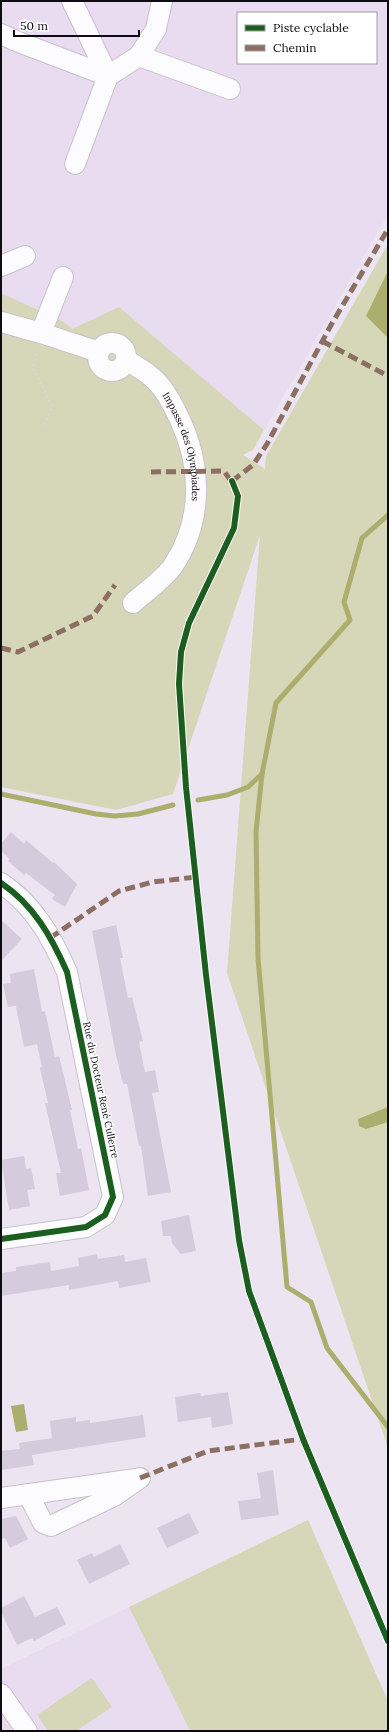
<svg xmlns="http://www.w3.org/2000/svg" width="389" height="1732" viewBox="0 0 389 1732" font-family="Lora,serif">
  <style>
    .built { fill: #e9dbf0; fill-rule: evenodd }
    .green { fill: #d6d7b8 }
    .water { fill: #abae6d }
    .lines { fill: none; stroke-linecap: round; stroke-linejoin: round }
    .stream { stroke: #abae6d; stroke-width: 5 }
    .building { fill: #d5cbdc }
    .minor-casing { stroke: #c7c1cb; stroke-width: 22 }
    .path { stroke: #d8d6da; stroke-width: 2.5; stroke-dasharray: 2 3; stroke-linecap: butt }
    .minor { stroke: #fcfbfd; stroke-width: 20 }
    .quiet { stroke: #8d6e63; stroke-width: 5; stroke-dasharray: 10 5; stroke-linecap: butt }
    .cycleway-casing { stroke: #fff; stroke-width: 8 }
    .cycleway { stroke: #1b5e20; stroke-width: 6 }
    .labels { text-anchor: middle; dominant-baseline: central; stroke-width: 3; stroke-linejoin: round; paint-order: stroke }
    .street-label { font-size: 10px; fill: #0f0b12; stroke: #fff }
  </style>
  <rect width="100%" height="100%" fill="#ece4f1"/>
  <g class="built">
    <path d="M1,1H388V214L264,430L119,307L72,329L64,322L1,293ZM238,13H376V63H238Z"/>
    <path d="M129,1607L190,1731H1V1669Z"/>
  </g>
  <g class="green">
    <path d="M388,244V1448L227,973L260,535L173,794L116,810L1,787V293L64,322L72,329L119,307L264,430L253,450L243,455L265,469L266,456Z"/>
    <path d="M308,1520L388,1701V1731H190L129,1607Z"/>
    <path d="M92,1678L112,1707L76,1731H48L37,1715Z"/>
  </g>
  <g class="water">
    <path d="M388,271V338L366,316Z"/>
    <path d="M388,1107V1122L366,1129L359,1126L358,1119Z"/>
    <path d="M24,1404L28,1430L16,1432L11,1406Z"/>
  </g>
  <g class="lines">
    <g class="stream">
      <path d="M388,515L362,538L344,602L350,620L276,703L262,774L256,832L258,958L287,1287L311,1302L327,1348L388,1427"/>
      <path d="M1,794L96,814L115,816L138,814L173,805"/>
      <path d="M198,800L227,795L248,787L262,774"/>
    </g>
  </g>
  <g class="building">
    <path d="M11,832L24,844L26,840L53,863L54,862L77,884L65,907L52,899L55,895L26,873L24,875L8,861L10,859L1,851V844Z"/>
    <path d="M1,920L22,939L1,961Z"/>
    <path d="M116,925L123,958H120L128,998L132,997L143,1041L139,1042L145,1072L155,1070L159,1092L152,1093L171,1192L148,1196L141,1146H139L127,1084H123L116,1055L92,931Z"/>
    <path d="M34,969L42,1012L45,1011L55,1057L59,1056L72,1110H70L78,1149L81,1148L89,1190L60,1196L56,1173H61L45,1103H48L40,1068L42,1067L37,1044L24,1047L16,1006L8,1007L3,984L11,983L10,974Z"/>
    <path d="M24,1156L26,1169L31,1168L35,1189L27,1190L30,1206L9,1210L1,1160Z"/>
    <path d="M189,1215L196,1251L181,1254L172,1243L171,1236H163L161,1221Z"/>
    <path d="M97,1254L98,1259L124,1255L125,1262L146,1258L151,1282L119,1288L118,1281L69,1290V1285L1,1296V1273L16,1271V1267L50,1262L51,1271L79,1266L78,1258Z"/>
    <path d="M228,1392L233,1424L212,1428L211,1417L178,1422L175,1397L200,1393L201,1396Z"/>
    <path d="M143,1415L146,1437L32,1455L34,1465L1,1470V1451L20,1449L19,1443L52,1438L50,1421L76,1417V1422L90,1420V1423Z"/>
    <path d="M273,1470L279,1515L241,1520L238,1501L261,1498L257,1473Z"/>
    <path d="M189,1513L199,1533L167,1548L157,1528Z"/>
    <path d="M16,1516L28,1539L10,1548L5,1538L1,1539V1519Z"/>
    <path d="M120,1544L130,1564L89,1584L77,1560L92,1553L94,1557Z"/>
    <path d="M24,1596L35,1617L57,1607L66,1624L34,1641L32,1638L17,1645L1,1612V1608Z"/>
  </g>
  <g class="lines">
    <g class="minor-casing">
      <g id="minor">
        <path d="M72,1L108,76"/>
        <path d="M1,34L16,41L108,76"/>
        <path d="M139,56L156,29L162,1"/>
        <path d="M75,164L108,76L139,56L230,89"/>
        <path d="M1,266L25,256"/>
        <path d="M1,322L41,333L99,352"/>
        <path d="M41,333L63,277"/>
        <circle cx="112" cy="357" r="14"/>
        <path id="s1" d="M126,360C139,368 153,375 162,388C169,397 175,409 180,420C202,467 203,521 173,566C165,578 144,593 133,603"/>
        <path d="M1,883C34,905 52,938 67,972L113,1197L105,1215L86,1227L1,1239"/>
        <path d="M28,1494L43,1523L51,1526L114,1496L140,1478"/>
        <path d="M1,1498L136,1479"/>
        <path d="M1,1694L27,1731"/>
      </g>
    </g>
    <path class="path" d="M36,354L33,368L52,406L44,427"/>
    <use href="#minor" class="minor"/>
    <g class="quiet">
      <path d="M322,341L388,376"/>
      <path d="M151,472L224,471L233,484"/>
      <path d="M232,481L253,465L267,444L331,325L388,229"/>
      <path d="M1,648L18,652L93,616L115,585"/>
      <path d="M50,938L119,891L153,882L196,877"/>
      <path d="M140,1478L208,1451L303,1439"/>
    </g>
    <g class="cycleway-casing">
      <g id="cycleway">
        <path d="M232,481L238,496L234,528L189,623L181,652L179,684L186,787L206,975L239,1240L249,1291L303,1439L388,1641"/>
        <path d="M1,883C34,905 52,938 67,972L113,1197L105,1215L86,1227L1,1239"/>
      </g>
    </g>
    <use href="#cycleway" class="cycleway"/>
  </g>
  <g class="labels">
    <g class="street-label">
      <text stroke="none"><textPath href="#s1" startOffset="109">Impasse des Olympiades</textPath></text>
      <text transform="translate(101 1090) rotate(78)">Rue du Docteur René Cullerre</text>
    </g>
  </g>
  <rect width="389" height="1732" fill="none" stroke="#0f0b12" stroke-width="4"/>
  <rect x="237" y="12" width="140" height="52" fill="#ffffff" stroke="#9f9da0"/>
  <rect x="245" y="25" width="20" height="6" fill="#1b5e20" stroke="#9f9da0"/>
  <text x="273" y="32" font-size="12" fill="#0f0b12">Piste cyclable</text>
  <rect x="245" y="45" width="20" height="6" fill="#8d6e63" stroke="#9f9da0"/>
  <text x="273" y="52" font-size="12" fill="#0f0b12">Chemin</text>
  <path d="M14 30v6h125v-6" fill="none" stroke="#0f0b12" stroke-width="2"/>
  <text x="20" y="30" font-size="12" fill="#0f0b12" stroke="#ffffff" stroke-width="3" paint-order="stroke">50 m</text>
</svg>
